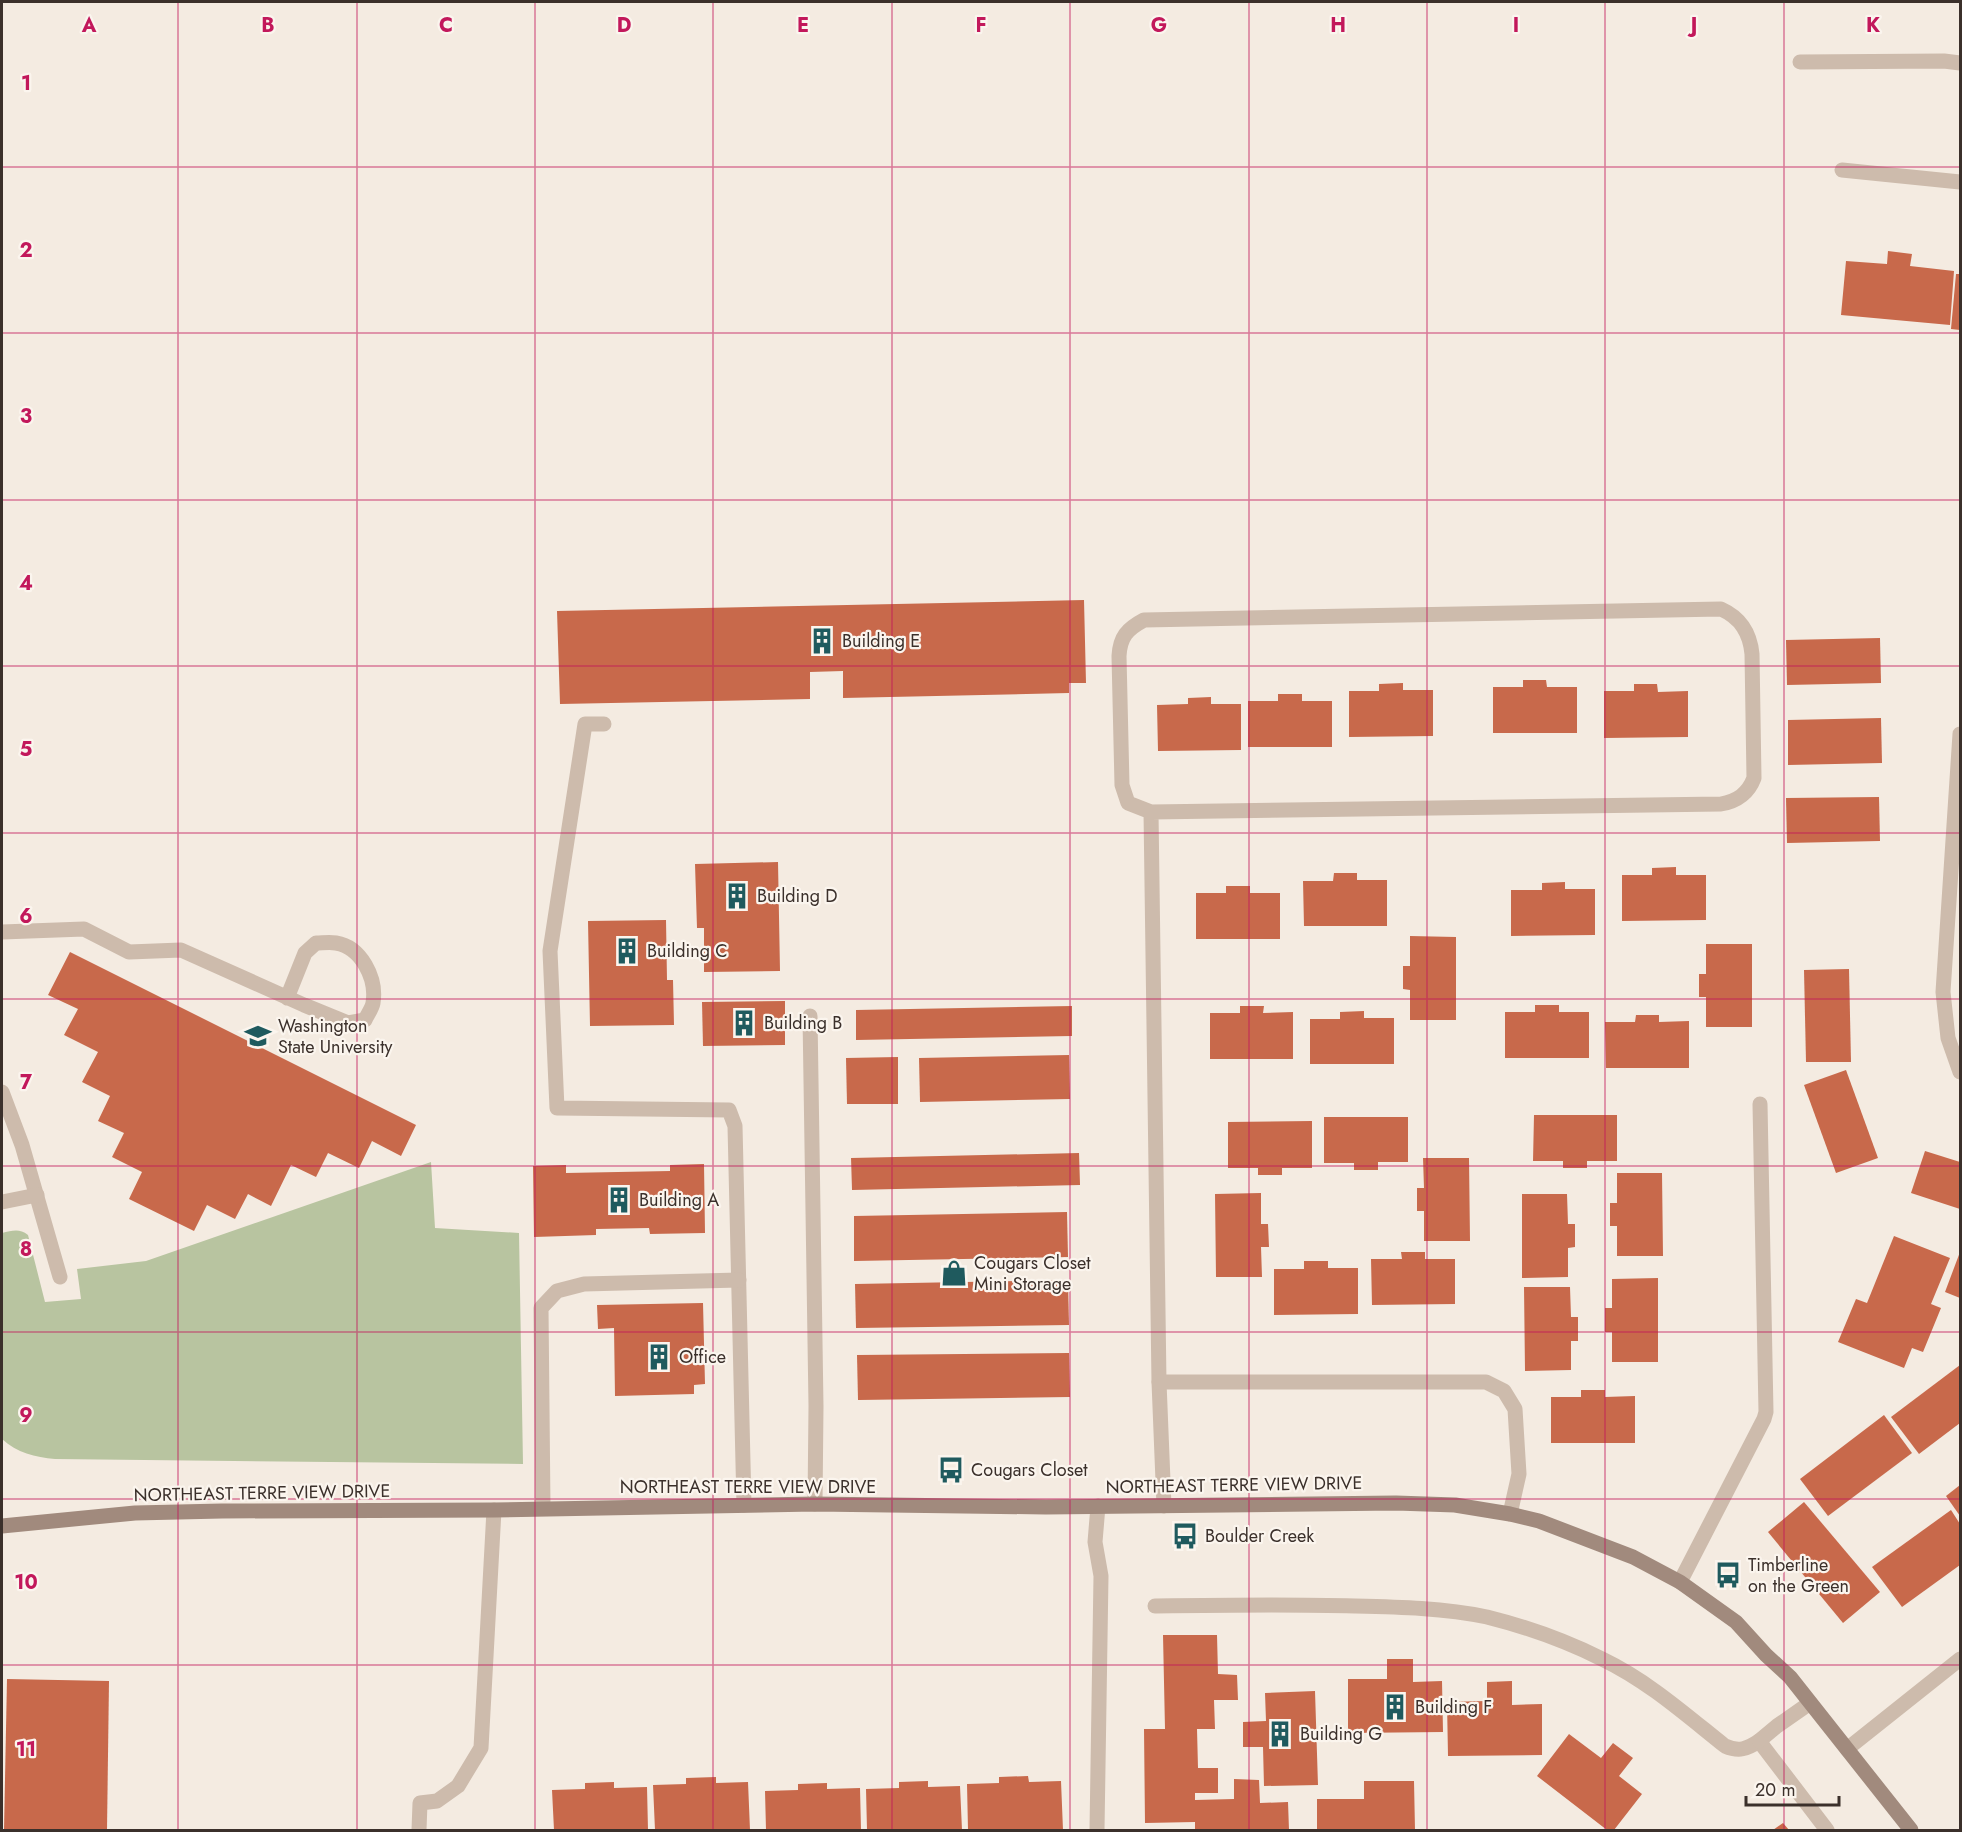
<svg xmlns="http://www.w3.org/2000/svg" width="1962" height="1832" viewBox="0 0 1962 1832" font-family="Jost,sans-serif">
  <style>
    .green { fill: #b8c4a0 }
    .building { fill: #c8694b }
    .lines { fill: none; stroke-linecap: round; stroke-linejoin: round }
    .service { stroke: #cdbbac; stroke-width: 15 }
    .minor { stroke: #cdbbac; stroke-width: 15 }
    .secondary { stroke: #a18a7d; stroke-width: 15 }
    .grid { fill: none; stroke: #c2185b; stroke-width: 1.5; stroke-opacity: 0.55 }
    .labels { text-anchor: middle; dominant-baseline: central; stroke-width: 4.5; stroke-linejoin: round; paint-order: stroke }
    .poi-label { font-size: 18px; fill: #3b302b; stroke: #fbf5ee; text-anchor: start }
    .street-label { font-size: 18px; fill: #3b302b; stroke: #fbf5ee }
    .grid-label { font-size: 20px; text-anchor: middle; font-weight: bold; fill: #c2185b; stroke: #fbf5ee; stroke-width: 4.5; stroke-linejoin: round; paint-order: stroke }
  </style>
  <rect width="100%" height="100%" fill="#f4ebe1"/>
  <path class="green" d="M431,1162L435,1228L519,1233L523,1464L55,1459C35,1457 17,1453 2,1439V1233C12,1231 19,1228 28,1235L45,1302L81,1299L77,1269L146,1261Z"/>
  <g class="building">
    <path d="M1888,251L1912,254L1910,266L1954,271L1950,325L1841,315L1846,261L1887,264Z"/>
    <path d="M1956,274H1960V330L1951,329Z"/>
    <path d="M1084,600L1086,683H1069V693L843,698V671L810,672V699L560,704L557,611Z"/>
    <path d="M1880,638L1881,683L1787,685L1786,640Z"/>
    <path d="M1523,680H1546L1547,687H1577V733H1493V687H1523Z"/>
    <path d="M1403,683V690H1433V736L1349,737V691H1379V684Z"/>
    <path d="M1634,684H1657L1658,692L1688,691V737L1604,738V691H1634Z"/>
    <path d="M1278,694H1302V701H1332V747H1248V701H1278Z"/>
    <path d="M1211,697V704H1241V750L1158,751L1157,705L1188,704V698Z"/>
    <path d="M1881,718L1882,763L1788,765V720Z"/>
    <path d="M1879,797L1880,841L1787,843L1786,798Z"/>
    <path d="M778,862L780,971L704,972V928H697L695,864Z"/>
    <path d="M1676,867V875H1706V920L1622,921V875H1652V868Z"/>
    <path d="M1334,873H1357V880H1387V926H1304L1303,881H1333Z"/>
    <path d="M1565,882V889H1595V935L1511,936V890H1542V883Z"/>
    <path d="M1226,886H1250V893H1280V939H1196V893H1226Z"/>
    <path d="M666,920L667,980H673L674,1025L590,1026L588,921Z"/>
    <path d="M1410,936L1456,937V1020H1410V990L1403,989V966H1410Z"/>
    <path d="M1706,944H1752V1027H1706V997H1699V974H1706Z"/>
    <path d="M70,952L416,1125L401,1156L372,1141L359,1168L328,1153L316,1177L291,1165L271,1206L248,1194L235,1219L207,1205L194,1231L129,1199L142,1172L112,1157L124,1133L98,1121L110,1096L82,1082L98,1052L64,1035L78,1009L48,995Z"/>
    <path d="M1849,969L1851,1062H1806L1804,970Z"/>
    <path d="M785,1001V1045L703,1046L702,1002Z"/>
    <path d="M1535,1005H1559V1012H1589V1058H1505V1012H1535Z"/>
    <path d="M1072,1006V1036L856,1040V1010Z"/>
    <path d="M1240,1006H1264L1263,1013L1293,1012V1059H1210V1013H1240Z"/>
    <path d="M1364,1011V1018H1394V1064H1310V1019H1340V1012Z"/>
    <path d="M1636,1015H1659V1022L1689,1021V1068H1606L1605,1022H1635Z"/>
    <path d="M1069,1055L1070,1099L920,1102L919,1058Z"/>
    <path d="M898,1057V1104H847L846,1058Z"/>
    <path d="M1846,1070L1878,1158L1836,1173L1804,1085Z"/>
    <path d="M1534,1115H1617V1161H1587V1168H1563V1161H1533Z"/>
    <path d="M1324,1117H1408V1162H1378V1170H1354V1163H1324Z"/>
    <path d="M1312,1121V1168H1282V1175H1258V1168H1228V1122Z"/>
    <path d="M1925,1151L1960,1162V1209L1911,1193Z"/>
    <path d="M1079,1153L1080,1185L852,1190L851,1158Z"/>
    <path d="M1423,1158H1469L1470,1241H1424V1211H1417V1188H1424Z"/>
    <path d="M704,1164L705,1233L650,1234L649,1228L596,1229V1235L534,1237L533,1166L566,1165V1173L670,1171V1165Z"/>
    <path d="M1617,1173H1662L1663,1256H1617V1226H1610V1203H1617Z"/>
    <path d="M1261,1193V1224H1268L1269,1247H1261L1262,1277H1216L1215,1194Z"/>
    <path d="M1522,1194H1567L1568,1224H1575V1247L1568,1248V1277L1522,1278Z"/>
    <path d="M1067,1212L1068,1257L854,1261V1216Z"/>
    <path d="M1894,1236L1950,1258L1931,1304L1941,1308L1923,1352L1912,1348L1904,1368L1838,1342L1856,1299L1867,1303Z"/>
    <path d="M1401,1252H1425V1259H1455V1304L1372,1305L1371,1259H1402Z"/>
    <path d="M1960,1252V1298L1945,1292Z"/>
    <path d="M1304,1261H1328V1268H1358V1314L1274,1315V1269H1304Z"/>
    <path d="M1658,1278V1362H1612V1332H1605V1308H1612V1279Z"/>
    <path d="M1068,1280L1069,1325L856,1328L855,1284Z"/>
    <path d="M1524,1287H1570L1571,1317H1578V1341H1571V1370L1525,1371Z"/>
    <path d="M703,1303L705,1384L694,1385V1394L615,1396L614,1328L598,1329L597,1305Z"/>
    <path d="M1069,1353L1070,1397L858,1400L857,1355Z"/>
    <path d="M1960,1365V1423L1919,1454L1891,1417Z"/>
    <path d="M1581,1390H1605V1397L1635,1396V1443H1551V1397H1581Z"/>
    <path d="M1884,1415L1912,1453L1828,1516L1800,1479Z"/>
    <path d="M1960,1485V1516L1946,1496Z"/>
    <path d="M1804,1502L1880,1592L1843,1623L1768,1532Z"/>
    <path d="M1951,1510L1960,1524V1565L1902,1607L1872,1567Z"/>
    <path d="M1163,1635H1217L1218,1674L1237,1675L1238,1700H1214L1215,1729H1197L1198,1768H1218V1793H1195V1800L1234,1799V1779L1259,1780L1260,1803L1288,1802L1289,1830H1195V1822L1145,1823L1144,1729H1165Z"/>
    <path d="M1387,1659H1413V1682L1442,1681L1443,1732L1348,1733V1679H1387Z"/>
    <path d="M7,1679L109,1681L107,1830H4Z"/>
    <path d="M1512,1681V1705L1542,1704V1755L1448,1756L1447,1702L1487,1701V1682Z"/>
    <path d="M1315,1691L1318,1785L1264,1786L1263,1747H1243V1722L1266,1721L1265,1693Z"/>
    <path d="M1569,1734L1601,1758L1613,1743L1633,1758L1619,1776L1642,1794L1614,1830H1607L1537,1776Z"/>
    <path d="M1028,1776L1029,1782L1061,1781L1063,1830H968L967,1784L999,1783V1777Z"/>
    <path d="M716,1777V1783L748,1782L750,1830H655L653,1785L686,1784V1778Z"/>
    <path d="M928,1781V1787L960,1786L962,1830H867L866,1789L899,1788V1782Z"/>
    <path d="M1364,1781H1414L1415,1830H1317V1799H1364Z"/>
    <path d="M614,1782V1788L647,1787L648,1830H554L552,1790L585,1789V1783Z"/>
    <path d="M827,1783V1789L860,1788L861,1830H766L765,1791L798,1790V1784Z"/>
    <path d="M1783,1823L1789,1830H1773Z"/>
  </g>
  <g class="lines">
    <g class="service">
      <path d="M1842,170L1960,182"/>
      <path d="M604,724H585L550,951L557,1108L729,1110L735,1126L744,1505"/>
      <path d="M1960,734L1943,992L1948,1038L1960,1072"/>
      <path d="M1151,812L1721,804C1737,801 1748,794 1754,778L1752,654C1750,633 1741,618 1721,609L1144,620C1127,629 1120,637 1119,656L1122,785L1128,803L1151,812L1159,1382L1164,1506"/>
      <path d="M2,932L84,929L129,952L181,950L304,1005L348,1023L365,1020C367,1015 372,1009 373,1003C377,978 361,947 336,943C330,942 322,943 316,943L305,953L287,998"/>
      <path d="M810,1016L816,1406L815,1504"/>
      <path d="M2,1092L22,1145L60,1277"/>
      <path d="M2,1202L37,1195"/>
      <path d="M1159,1382H1486L1504,1391L1515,1409L1519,1474L1510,1514"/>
      <path d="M543,1508L541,1308L557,1291L584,1284L739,1280"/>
      <path d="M1680,1582L1764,1419L1766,1412L1760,1104"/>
      <path d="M419,1830L420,1803L437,1801L458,1786L481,1748L494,1510"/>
      <path d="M1097,1830L1101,1576L1095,1542L1098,1506"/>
    </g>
    <g class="minor">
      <path d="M1800,62L1944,61L1960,63"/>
      <path d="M1155,1606C1222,1605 1288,1604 1355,1606C1399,1607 1444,1608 1487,1617C1527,1627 1566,1641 1602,1659C1648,1681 1686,1715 1725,1746C1739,1752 1747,1749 1759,1741L1827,1830"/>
      <path d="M1759,1741L1777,1726L1810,1703"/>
      <path d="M1847,1749L1960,1659"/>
    </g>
    <path class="secondary" d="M2,1526L135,1513L222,1511L494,1510L815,1504L1046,1507L1396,1503L1455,1505L1510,1514L1539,1521L1633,1557L1680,1582L1736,1622L1766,1655L1790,1677L1911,1830"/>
  </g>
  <path class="grid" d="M178,2V1830M357,2V1830M535,2V1830M713,2V1830M892,2V1830M1070,2V1830M1249,2V1830M1427,2V1830M1605,2V1830M1784,2V1830M2,167H1960M2,333H1960M2,500H1960M2,666H1960M2,833H1960M2,999H1960M2,1166H1960M2,1332H1960M2,1499H1960M2,1665H1960"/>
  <defs>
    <g id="building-bare" transform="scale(2.07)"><path d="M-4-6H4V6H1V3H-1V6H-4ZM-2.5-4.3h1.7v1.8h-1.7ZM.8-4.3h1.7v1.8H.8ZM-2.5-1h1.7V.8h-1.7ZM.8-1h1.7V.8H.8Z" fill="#1f5a5e" stroke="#fbf5ee" stroke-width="2.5" paint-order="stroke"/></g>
    <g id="university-bare" transform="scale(2.07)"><path d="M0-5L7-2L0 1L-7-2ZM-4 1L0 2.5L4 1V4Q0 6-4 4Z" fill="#1f5a5e" stroke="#fbf5ee" stroke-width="2.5" paint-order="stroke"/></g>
    <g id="shop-bare" transform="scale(2.07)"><path d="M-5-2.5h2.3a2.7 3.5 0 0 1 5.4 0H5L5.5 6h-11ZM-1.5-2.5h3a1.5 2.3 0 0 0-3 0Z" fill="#1f5a5e" stroke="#fbf5ee" stroke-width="2.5" paint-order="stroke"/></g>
    <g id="bus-bare" transform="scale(2.07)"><path d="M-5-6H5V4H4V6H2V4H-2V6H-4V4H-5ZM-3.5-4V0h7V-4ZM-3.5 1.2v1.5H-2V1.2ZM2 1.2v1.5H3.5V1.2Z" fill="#1f5a5e" stroke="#fbf5ee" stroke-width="2.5" paint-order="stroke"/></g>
  </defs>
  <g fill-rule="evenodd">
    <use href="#building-bare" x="822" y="641"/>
    <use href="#building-bare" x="737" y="896"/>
    <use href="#building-bare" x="627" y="951"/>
    <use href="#building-bare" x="744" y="1023"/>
    <use href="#university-bare" x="258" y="1036"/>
    <use href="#building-bare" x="619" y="1200"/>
    <use href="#shop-bare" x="954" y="1273"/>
    <use href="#building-bare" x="659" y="1357"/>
    <use href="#bus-bare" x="951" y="1470"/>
    <use href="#bus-bare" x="1185" y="1536"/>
    <use href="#bus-bare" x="1728" y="1575"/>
    <use href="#building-bare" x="1395" y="1707"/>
    <use href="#building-bare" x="1280" y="1734"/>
  </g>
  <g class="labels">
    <g class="poi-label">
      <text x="842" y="641">Building E</text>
      <text x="757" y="896">Building D</text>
      <text x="647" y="951">Building C</text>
      <text x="764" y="1023">Building B</text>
      <text x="278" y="1026">Washington<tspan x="278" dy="21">State University</tspan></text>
      <text x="639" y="1200">Building A</text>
      <text x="974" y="1263">Cougars Closet<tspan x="974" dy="21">Mini Storage</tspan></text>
      <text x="679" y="1357">Office</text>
      <text x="971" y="1470">Cougars Closet</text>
      <text x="1205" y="1536">Boulder Creek</text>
      <text x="1748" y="1565">Timberline<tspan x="1748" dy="21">on the Green</tspan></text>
      <text x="1415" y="1707">Building F</text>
      <text x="1300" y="1734">Building G</text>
    </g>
    <g class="street-label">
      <text transform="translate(1234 1485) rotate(-1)">NORTHEAST TERRE VIEW DRIVE</text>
      <text x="748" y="1487">NORTHEAST TERRE VIEW DRIVE</text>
      <text transform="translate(262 1493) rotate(-1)">NORTHEAST TERRE VIEW DRIVE</text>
    </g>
  </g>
  <g class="grid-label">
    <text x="89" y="32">A</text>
    <text x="268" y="32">B</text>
    <text x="446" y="32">C</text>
    <text x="624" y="32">D</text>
    <text x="803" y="32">E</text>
    <text x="981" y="32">F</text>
    <text x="1159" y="32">G</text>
    <text x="1338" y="32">H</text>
    <text x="1516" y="32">I</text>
    <text x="1694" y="32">J</text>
    <text x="1873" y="32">K</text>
    <text x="26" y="90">1</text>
    <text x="26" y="257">2</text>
    <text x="26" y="423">3</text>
    <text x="26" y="590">4</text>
    <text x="26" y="756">5</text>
    <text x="26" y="923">6</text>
    <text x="26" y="1089">7</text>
    <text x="26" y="1256">8</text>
    <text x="26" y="1422">9</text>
    <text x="26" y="1589">10</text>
    <text x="26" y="1756">11</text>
  </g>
  <rect width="1962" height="1832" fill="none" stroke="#3b302b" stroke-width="6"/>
  <path d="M1746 1796v9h93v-9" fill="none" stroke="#3b302b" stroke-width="3"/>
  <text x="1755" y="1796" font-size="18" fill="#3b302b" stroke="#fbf5ee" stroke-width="4.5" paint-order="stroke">20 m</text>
</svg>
